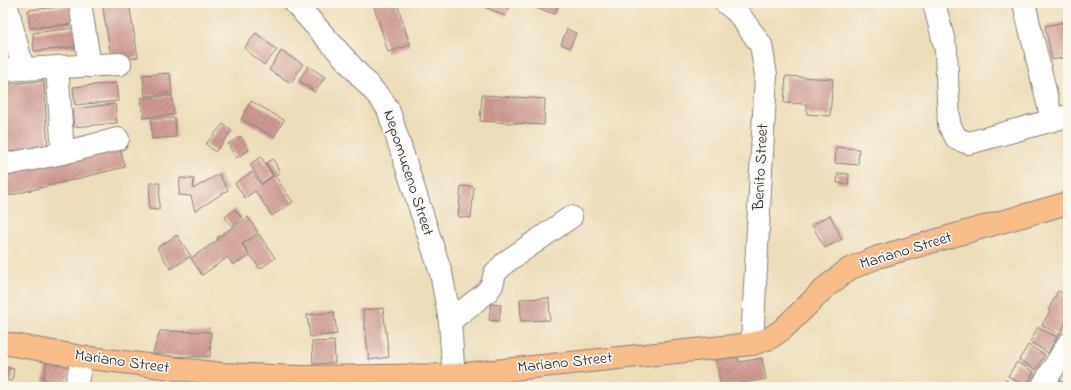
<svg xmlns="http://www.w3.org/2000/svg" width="1071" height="390" viewBox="0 0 1071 390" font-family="'Indie Flower',sans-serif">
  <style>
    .building { fill: url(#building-hatch) }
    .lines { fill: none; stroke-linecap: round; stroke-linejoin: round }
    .minor-casing { stroke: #87807a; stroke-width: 24 }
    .major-casing { stroke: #87807a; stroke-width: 24 }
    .minor { stroke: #fff; stroke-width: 22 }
    .major { stroke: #f8bd89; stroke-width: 22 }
    .labels { text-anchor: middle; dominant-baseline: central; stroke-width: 3.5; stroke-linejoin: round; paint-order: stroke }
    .street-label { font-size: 16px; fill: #22223b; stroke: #fbf7ec }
  </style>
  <defs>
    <pattern id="building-hatch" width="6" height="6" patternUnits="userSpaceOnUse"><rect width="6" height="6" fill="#cf9a92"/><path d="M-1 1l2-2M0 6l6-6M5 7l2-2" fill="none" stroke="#a87d78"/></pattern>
  </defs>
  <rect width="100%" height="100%" fill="#fbf7ec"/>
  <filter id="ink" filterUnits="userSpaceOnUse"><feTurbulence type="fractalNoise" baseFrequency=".025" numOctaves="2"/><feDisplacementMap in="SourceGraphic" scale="8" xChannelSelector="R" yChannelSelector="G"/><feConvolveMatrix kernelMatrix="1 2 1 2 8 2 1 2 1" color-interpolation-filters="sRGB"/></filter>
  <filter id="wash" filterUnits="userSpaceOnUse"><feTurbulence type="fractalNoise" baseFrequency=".012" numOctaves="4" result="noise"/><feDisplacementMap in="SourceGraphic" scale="16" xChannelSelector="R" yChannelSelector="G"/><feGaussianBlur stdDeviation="0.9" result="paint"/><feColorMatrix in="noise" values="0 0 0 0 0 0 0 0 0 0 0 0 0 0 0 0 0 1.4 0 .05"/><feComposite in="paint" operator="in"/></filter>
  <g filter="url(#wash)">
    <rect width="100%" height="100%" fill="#ecddb9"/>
    <g id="blocks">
      <g class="building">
        <path d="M102,3H129L138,57L112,62Z"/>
        <path d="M373,3H397L410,45L388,52Z"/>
        <path d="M476,3H512L505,16Z"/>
        <path d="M534,3H559L555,14L533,7Z"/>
        <path d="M71,6L73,24L30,28L28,10Z"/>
        <path d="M1068,21V57L1052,60L1045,26Z"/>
        <path d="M75,28L77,47L34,51L33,33Z"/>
        <path d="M567,29L576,33L570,48L561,44Z"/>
        <path d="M256,33L277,50L264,65L244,48Z"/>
        <path d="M3,38H14L15,60H3Z"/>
        <path d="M281,51L303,64L291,83L269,70Z"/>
        <path d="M308,66L325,77L315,92L299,81Z"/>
        <path d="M170,73L172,94L145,96L143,75Z"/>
        <path d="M786,76L833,79L830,116L807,114V104L784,103Z"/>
        <path d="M44,81L48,150L3,153V84Z"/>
        <path d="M116,83L118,101L75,105L73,87Z"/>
        <path d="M482,95L545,99L544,125L480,121Z"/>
        <path d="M172,96L174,115L143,118L141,98Z"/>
        <path d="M251,101L284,120L274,137L241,119Z"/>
        <path d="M115,104L117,123L74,127L72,109Z"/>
        <path d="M175,118L176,137L152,139L151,119Z"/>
        <path d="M223,124L232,131L215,152L206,144Z"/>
        <path d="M241,136L249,150L236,158L228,144Z"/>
        <path d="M119,144L125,167L3,197V172Z"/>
        <path d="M836,147L859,149L858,165L835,163Z"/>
        <path d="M261,157L273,176L261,183L250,164Z"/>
        <path d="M273,159L280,173L275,176L293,202L272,216L255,191L245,198L235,183L252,172L261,185L274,176L266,163Z"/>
        <path d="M838,173L849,174L848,184L837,183Z"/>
        <path d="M219,174L228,190L195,211L191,196L179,195L180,178L194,179L193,189Z"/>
        <path d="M150,183H160L159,210L149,209Z"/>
        <path d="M461,186L474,187L471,218L458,217Z"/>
        <path d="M235,209L242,218L232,226L225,217Z"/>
        <path d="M830,215L842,239L825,248L812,225Z"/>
        <path d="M248,217L258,232L242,244L249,256L233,265L228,257L202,275L191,258L218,240L217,238Z"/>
        <path d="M259,234L275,258L260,269L243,244Z"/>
        <path d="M177,235L191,256L171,269L157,248Z"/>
        <path d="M1068,283V292L1064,289Z"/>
        <path d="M1058,291L1068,297V322L1067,321L1059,335L1042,325L1050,311L1048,310Z"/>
        <path d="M549,298L550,320L521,321L520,299Z"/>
        <path d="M491,304L501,305L499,321L489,320Z"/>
        <path d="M383,308L389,357L369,360L363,310Z"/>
        <path d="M334,312L337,334L310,337L307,315Z"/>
        <path d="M1038,327L1057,337L1048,353L1030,342Z"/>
        <path d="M160,331L211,332L210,357L152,356Z"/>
        <path d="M334,341L335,363L313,364L312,342Z"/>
        <path d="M1028,345L1045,355L1036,370L1019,360Z"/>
        <path d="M737,352L739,362L762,358L766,379L721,387L716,356Z"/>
        <path d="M47,360L71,365L66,387L43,382Z"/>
        <path d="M1017,362L1034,372L1025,387L1008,376Z"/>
        <path d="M1064,362L1068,363V383L1060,381Z"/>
        <path d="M3,367L14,369L12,381L3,379Z"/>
        <path d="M1006,380L1016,387H1001Z"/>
      </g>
    </g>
  </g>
  <g filter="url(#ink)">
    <use href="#blocks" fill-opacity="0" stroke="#87807a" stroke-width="1"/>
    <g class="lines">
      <g class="minor-casing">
        <g id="minor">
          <path d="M6,3L23,69"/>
          <path d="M80,3L90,66"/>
          <path d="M295,3L381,99L388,109L441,273L450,321L453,365L456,375"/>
          <path d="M726,3L738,13L761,45L766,75L752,344"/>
          <path d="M934,3L946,50L949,125L957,139L969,143L1068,116"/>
          <path d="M1024,3L1052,120"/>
          <path d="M57,67L63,153"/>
          <path d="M3,70L120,64"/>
          <path d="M3,165L63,153L118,139"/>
          <path d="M450,321L487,292L492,285L495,273L506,262L571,217"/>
          <path d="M76,387L82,357"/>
          <path d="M1042,387L1068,344"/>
        </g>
      </g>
      <g class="major-casing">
        <path id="major" d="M3,343L82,357L221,374L301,377L456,375L752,344L770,338L783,329L826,287L849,269L878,257L1068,203"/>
      </g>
      <use href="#minor" class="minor"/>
      <use href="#major" class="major"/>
    </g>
  </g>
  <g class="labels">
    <g class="street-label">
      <text transform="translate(761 167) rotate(-87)">Benito Street</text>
      <text transform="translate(408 173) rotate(72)">Nepomuceno Street</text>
      <text transform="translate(906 251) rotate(-17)">Mariano Street</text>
      <text transform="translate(122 362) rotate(8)">Mariano Street</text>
      <text transform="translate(565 363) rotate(-6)">Mariano Street</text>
    </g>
  </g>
  <rect width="1071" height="390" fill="none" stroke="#fbf7ec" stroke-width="16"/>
</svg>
